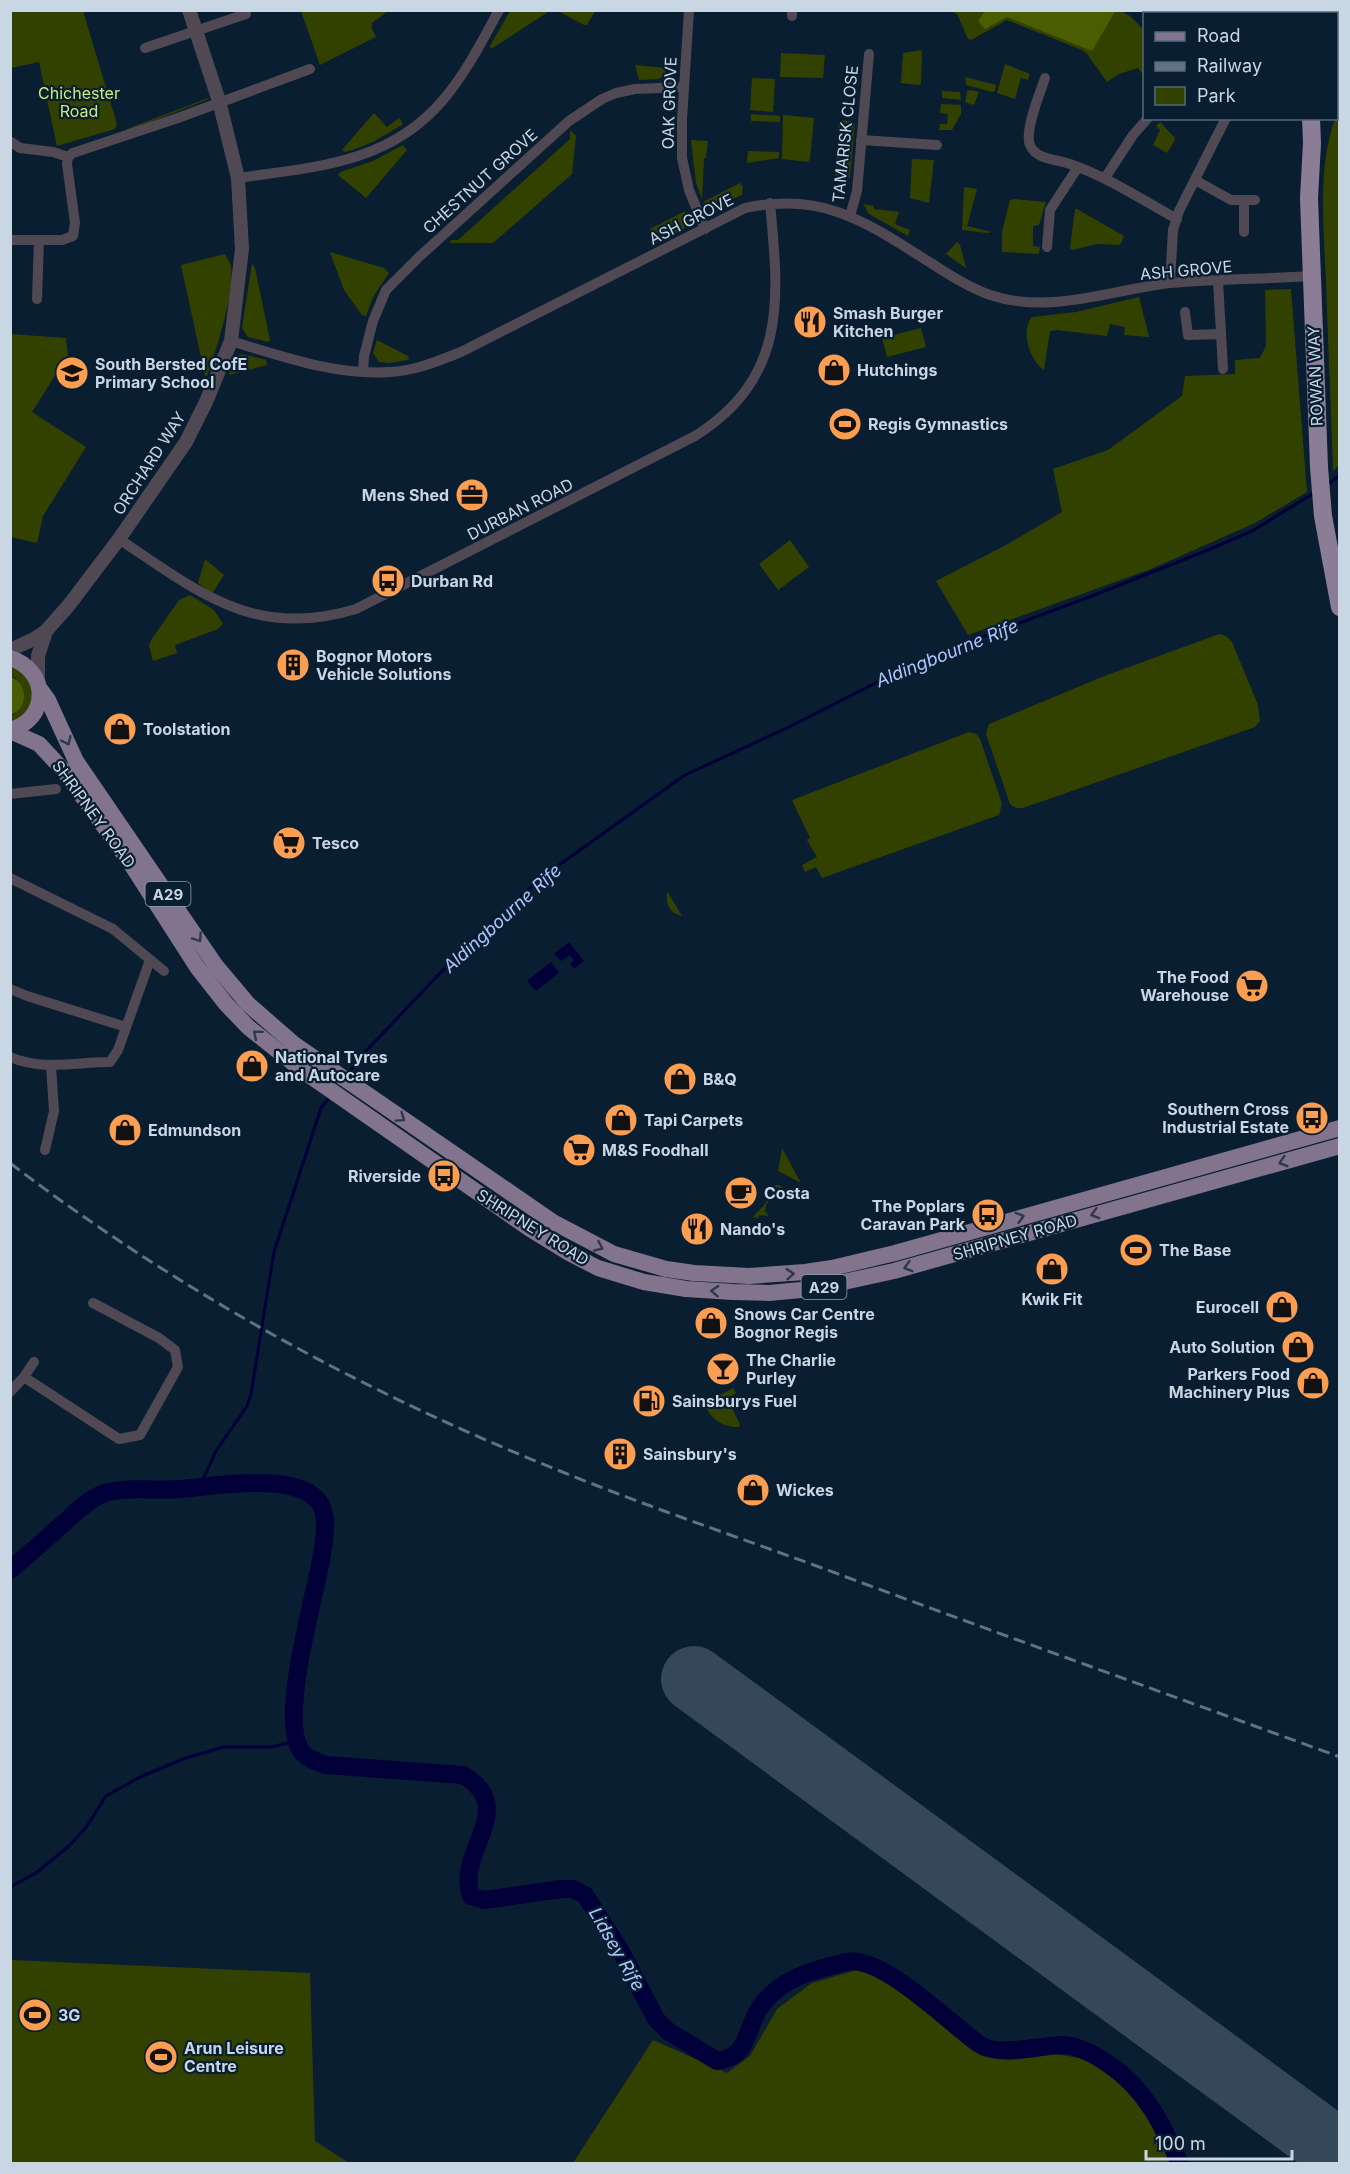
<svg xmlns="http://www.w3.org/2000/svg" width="1350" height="2174" viewBox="0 0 1350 2174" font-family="Inter,sans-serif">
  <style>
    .green { fill: #334100 }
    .forest { fill: #4a5d03 }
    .water { fill: #010039 }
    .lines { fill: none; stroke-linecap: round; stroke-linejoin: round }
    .stream { stroke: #010039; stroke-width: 3 }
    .river { stroke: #010039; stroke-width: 18 }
    .runway { stroke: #35485a; stroke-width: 66 }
    .minor { stroke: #504954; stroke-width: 10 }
    .tertiary { stroke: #504954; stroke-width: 14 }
    .primary { stroke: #82748c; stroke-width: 16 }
    .trunk { stroke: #8c7d97; stroke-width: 18 }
    .rail { stroke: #617283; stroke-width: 3; stroke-dasharray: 12 6; stroke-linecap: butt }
    .oneway { stroke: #2d384c }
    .labels { text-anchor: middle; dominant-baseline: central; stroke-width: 4.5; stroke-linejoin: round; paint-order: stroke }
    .shield { fill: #091e31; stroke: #8f9fae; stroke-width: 1.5 }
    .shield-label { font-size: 15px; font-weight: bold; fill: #c9d6e3 }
    .park-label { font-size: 16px; fill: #cbeb80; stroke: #091e31 }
    .street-label { font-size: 16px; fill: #c9d6e3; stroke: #091e31 }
    .poi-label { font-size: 16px; font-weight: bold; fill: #c9d6e3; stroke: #091e31; text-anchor: start }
    .water-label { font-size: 18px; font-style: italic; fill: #adc7fe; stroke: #091e31 }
  </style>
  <rect width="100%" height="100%" fill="#091e31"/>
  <g class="green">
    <path d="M11,10L83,11L117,124L115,129L57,146L39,62L11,68Z"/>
    <path d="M301,11V10L388,11L372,23V29L376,37L320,65Z"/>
    <path d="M510,11H548L545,14L491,49L490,46Z"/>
    <path d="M558,11V10L595,11L587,25H584Z"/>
    <path d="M950,11H1121L1130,16L1144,30V76L1138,68L1119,74L1107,82L1087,54L1082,50L1007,20L971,40L968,39L957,14Z"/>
    <path d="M922,50L921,83L919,85L901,83L903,53Z"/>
    <path d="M781,53L825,55L823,78L780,77Z"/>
    <path d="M1005,64L1030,74L1028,80L1021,78L1015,99L997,93Z"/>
    <path d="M635,65L665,68V75L659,79L639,80Z"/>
    <path d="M965,77L996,85L995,91L992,92L966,85Z"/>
    <path d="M752,78L775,79L773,112L750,110Z"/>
    <path d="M971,90L979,92L974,105L965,102L967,91Z"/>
    <path d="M942,91L960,92L961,100L942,98Z"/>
    <path d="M208,98L209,99L127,131V129Z"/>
    <path d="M941,104L961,105V114L952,130H939L940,124H947L948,114L940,113Z"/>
    <path d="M1339,107L1340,464L1333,471C1331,408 1328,345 1326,282C1324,231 1317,167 1335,119L1336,118Z"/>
    <path d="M374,113L387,127L399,118L403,124C384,136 366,147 345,152L342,150Z"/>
    <path d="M751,114L780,116V122L751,121Z"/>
    <path d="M783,115L814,118L810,159L808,162L782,159Z"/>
    <path d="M839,120L852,121L855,123L850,178L835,177Z"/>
    <path d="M1160,122L1174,137L1175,140L1167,153L1153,145L1160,130L1156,126Z"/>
    <path d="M570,130L576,136L572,174L493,243H450L451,240H458L570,139Z"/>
    <path d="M691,140L708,141L706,158H704L702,199L696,183Z"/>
    <path d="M403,145L407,150L366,198L338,175L340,172L373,161Z"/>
    <path d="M748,151L779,152V158L747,163Z"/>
    <path d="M912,159L934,160L929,203L910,198Z"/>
    <path d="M740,183L743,187L742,195L732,199L719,210L703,202Z"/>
    <path d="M964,187L977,189L967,226L992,232L987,233L962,230Z"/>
    <path d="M1014,199L1046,202L1039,225L1033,226V246L1040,247L1039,254L1002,252V232L1010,200Z"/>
    <path d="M863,204L874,206V209L899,212L895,224L910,230L908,236L869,214Z"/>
    <path d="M1075,209H1077L1124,236L1120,245L1097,244L1072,250L1070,248Z"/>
    <path d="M685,211L684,229L656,243L650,229Z"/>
    <path d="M957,242L960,245L966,268L946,254Z"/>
    <path d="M330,252L384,268L389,273L373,297L366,316L362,315L344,290Z"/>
    <path d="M225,254C227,258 231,263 231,267C235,292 216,351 207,376H205L181,265Z"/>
    <path d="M252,263L255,268L270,340L268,342L248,337L242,328Z"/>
    <path d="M1291,289L1307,492L1255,523L1151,569L968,635L936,581L1008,544L1062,512L1053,469L1108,450L1182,396L1185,376L1235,374V360L1260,358L1266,346L1265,290Z"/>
    <path d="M1139,297L1149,337L1124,335L1125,327L1110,324L1107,336L1057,330L1050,331L1044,370C1030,361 1020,331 1032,317L1076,312Z"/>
    <path d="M921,328L926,347L887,357L882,338Z"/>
    <path d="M10,334L66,338L68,355L32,412L86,447L43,516L37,543L11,537Z"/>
    <path d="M377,340L408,356L409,358L408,360L389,363L379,362L373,353Z"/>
    <path d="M241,354L266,360L267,365L229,375L232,360Z"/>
    <path d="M790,540L809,567L778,590L759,564Z"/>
    <path d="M205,559L224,575L212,594L198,583Z"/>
    <path d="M190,595L214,610L223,624L218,629L175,645L177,653L153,661L149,646L151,640L179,600Z"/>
    <path d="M1219,634L1226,636L1232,642L1258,705L1260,721L1255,727L1023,808H1016L1010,804L986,734L989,724L1102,677Z"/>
    <path d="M11,667L22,672L29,680L33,699L24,716L11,723V715L15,714L16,678L11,676Z"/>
    <path d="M969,732L976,734L980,739L1002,804L999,815L822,878L816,867L805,872L802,865L817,857L807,840L810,838L792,800Z"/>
    <path d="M667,891L682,916C670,914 665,903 667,891Z"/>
    <path d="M782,1148L801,1183L778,1171Z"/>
    <path d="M775,1185H779L784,1189L777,1187L766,1205L765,1211L769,1216L759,1215L758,1218L753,1217L765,1204Z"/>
    <path d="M733,1388L736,1393L727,1399L740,1424L739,1427C721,1428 707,1416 703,1399C716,1396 720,1396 733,1388Z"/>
    <path d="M11,1960L310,1973L315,2141L349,2163H11Z"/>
    <path d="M860,1969L891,1982L978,2051L997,2055L1044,2052L1091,2060L1144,2103L1173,2163H573L653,2040L727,2073L750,2056L777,2009L812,1983Z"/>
  </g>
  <g class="forest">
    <path d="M1116,10L1092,51L1007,17L985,29L978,21L985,11Z"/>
    <path d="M10,676C28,684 29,707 11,715Z"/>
  </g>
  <g class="water">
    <path d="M569,942L584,961L574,969L570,964L574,960L570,955L561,961L554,954Z"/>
    <path d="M551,962L559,973L536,991L527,981Z"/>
  </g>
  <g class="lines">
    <g class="stream">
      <path d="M1327,485L1340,475"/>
      <path d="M348,1074L365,1052L465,947L541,878L685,775L789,727L921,660L1097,594L1208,550L1252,531L1314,493"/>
      <path d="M200,1486L216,1451L247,1406L251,1394L274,1252L321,1108L331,1095"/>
      <path d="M10,1887L36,1873L69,1846L87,1826L106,1796L140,1777L183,1759L223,1747H271L296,1741"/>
    </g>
    <path class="river" d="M10,1570C29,1554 47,1538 65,1522C76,1512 88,1500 102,1494C125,1486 154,1491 179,1489C211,1487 310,1468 323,1510C328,1526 323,1545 321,1560C314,1600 278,1721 302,1752C308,1759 317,1762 326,1765L463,1775C520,1808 455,1852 471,1896L484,1900L561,1889H573L585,1895L619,1948L656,2019L668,2031L717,2061C749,2057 745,2031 759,2009C763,2003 769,1996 774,1992C792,1975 822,1968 846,1962C882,1954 949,2023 979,2044C999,2058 1040,2045 1064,2045C1080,2046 1097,2056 1110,2065C1146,2090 1162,2124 1180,2164"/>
    <path class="runway" d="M694,1679L1340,2153"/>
    <g class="minor">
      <path d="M689,10L682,119V158L689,190L705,229"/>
      <path d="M1210,10L1212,14"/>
      <path d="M792,16V10"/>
      <path d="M145,48L246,14"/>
      <path d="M1045,78C1040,93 1024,131 1030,145C1036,160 1057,159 1070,164C1108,177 1142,200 1177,219"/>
      <path d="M861,140L937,145"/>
      <path d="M11,142L20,148L53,152L68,157"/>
      <path d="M238,178C314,167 389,164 443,100C466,73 482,41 499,10"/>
      <path d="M1105,178L1133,135L1148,118"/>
      <path d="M1195,180L1231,200H1255"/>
      <path d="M850,216L857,191L869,54"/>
      <path d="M1244,232V200"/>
      <path d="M10,240H62L73,236L75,223L67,164L68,157L73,153L178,118L310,69"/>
      <path d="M1047,247L1050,210L1078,167"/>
      <path d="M1218,281L1223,369"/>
      <path d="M1170,283L1173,230L1179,211L1226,118"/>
      <path d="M37,299L39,240"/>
      <path d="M1185,312L1188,335L1221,334"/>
      <path d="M231,341C281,356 336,376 390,372C415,371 438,361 461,352L745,208C822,192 863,220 926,260C947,273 967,287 990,295C1051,315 1110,290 1170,283C1217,279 1265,279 1311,276"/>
      <path d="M363,372L364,356L373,321L386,290L419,257L569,121L602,99L616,93L635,89L684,87"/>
      <path d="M119,539C198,592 255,640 356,609L695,436C788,377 779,299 770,203"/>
      <path d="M10,794L56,789"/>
      <path d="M10,878L113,929L164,971"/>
      <path d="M10,989L27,996L126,1027"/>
      <path d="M10,1057C42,1071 76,1062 110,1062L118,1050L150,960"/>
      <path d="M45,1150L54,1111L51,1066"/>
      <path d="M24,1377L119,1439L140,1435L178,1367L175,1350L159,1338L93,1303"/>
      <path d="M10,1392L24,1377L34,1362"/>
    </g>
    <g class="tertiary">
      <path d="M1283,10V14"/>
      <path d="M1302,10L1306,14"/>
      <path d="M10,650L34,639L46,631L69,605L119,539L186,442L206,402L231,341L242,249L238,178L219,101L189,10"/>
      <path d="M38,682V656L46,631"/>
    </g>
    <g class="primary">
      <path d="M10,658C49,670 50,719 10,730"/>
      <path d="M40,689L48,700L76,761L216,966L248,1004L294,1044L553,1222L614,1254L666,1269L694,1273L749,1276L805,1272L832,1268L895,1253L1340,1128"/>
      <path d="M10,731L39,744L64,771L129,861L197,967L226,1004L248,1027L303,1071L530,1229L569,1253L598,1268L644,1282L686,1289L733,1292L769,1293L812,1289L894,1271L1340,1146"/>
    </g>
    <g class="trunk">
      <path d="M1336,27L1340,29"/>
      <path d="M1336,88L1340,82"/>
      <path d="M1311,118L1312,143L1309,198L1319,467L1323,516L1340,607"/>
    </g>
    <path class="rail" d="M10,1163C178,1291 365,1393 560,1471C646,1506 735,1536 822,1568C994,1632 1167,1694 1340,1757"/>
  </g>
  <defs><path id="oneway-chevron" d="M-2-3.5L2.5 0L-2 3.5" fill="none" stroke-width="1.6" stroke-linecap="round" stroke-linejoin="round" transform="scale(1.5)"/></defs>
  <g class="oneway">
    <use href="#oneway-chevron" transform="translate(67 741) rotate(65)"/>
    <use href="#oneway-chevron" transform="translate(198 938) rotate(56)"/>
    <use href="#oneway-chevron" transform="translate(257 1034) rotate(-140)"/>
    <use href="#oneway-chevron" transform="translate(401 1118) rotate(35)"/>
    <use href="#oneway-chevron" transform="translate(1283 1162) rotate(163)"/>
    <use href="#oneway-chevron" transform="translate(1095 1214) rotate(164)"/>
    <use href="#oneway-chevron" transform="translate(1020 1217) rotate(-16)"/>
    <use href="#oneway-chevron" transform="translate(599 1247) rotate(24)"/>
    <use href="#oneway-chevron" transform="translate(908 1267) rotate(164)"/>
    <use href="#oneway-chevron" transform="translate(790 1274) rotate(-5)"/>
    <use href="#oneway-chevron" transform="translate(715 1291) rotate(-177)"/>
  </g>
  <defs>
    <g id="restaurant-disc" transform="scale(1.725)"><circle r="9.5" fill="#fb9e51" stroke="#091e31"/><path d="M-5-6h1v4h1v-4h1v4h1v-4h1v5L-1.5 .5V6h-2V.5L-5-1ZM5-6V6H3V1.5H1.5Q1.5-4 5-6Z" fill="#111"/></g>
    <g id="shop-disc" transform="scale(1.725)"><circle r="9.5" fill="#fb9e51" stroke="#091e31"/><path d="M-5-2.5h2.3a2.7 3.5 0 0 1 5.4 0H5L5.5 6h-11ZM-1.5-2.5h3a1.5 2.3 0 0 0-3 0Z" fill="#111"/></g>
    <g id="school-disc" transform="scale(1.725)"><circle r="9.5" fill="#fb9e51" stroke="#091e31"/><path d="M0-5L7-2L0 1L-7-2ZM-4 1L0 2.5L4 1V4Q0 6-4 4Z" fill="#111"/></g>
    <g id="stadium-disc" transform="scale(1.725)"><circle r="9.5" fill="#fb9e51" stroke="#091e31"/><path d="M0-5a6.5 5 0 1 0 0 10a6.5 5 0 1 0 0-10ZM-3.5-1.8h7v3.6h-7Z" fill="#111"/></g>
    <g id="office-disc" transform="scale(1.725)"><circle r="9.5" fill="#fb9e51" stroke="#091e31"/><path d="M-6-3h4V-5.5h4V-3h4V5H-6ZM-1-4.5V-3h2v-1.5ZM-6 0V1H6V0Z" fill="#111"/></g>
    <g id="bus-disc" transform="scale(1.725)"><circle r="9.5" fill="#fb9e51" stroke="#091e31"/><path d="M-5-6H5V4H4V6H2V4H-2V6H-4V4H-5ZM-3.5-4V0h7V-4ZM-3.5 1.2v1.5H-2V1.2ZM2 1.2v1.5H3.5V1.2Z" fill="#111"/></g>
    <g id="building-disc" transform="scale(1.725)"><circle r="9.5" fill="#fb9e51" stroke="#091e31"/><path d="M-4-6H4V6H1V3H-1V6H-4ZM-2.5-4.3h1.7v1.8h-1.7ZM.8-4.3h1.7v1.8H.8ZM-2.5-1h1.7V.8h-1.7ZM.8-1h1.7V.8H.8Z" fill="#111"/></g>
    <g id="supermarket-disc" transform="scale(1.725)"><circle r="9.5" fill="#fb9e51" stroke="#091e31"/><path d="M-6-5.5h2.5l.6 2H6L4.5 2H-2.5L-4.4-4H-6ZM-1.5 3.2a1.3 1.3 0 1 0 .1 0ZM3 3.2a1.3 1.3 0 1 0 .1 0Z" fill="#111"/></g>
    <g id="cafe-disc" transform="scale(1.725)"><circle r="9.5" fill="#fb9e51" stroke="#091e31"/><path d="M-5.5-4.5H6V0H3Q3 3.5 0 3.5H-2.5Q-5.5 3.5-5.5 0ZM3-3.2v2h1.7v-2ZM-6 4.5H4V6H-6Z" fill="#111"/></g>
    <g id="bar-disc" transform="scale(1.725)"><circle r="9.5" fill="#fb9e51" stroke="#091e31"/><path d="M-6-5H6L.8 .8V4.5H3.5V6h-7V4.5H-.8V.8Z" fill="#111"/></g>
    <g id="fuel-disc" transform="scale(1.725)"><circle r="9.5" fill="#fb9e51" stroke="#091e31"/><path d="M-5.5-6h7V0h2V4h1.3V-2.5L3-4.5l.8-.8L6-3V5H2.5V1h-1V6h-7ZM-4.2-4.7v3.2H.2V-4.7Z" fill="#111"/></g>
  </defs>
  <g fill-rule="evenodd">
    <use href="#restaurant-disc" x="810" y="322"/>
    <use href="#shop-disc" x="834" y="370"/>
    <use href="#school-disc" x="72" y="373"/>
    <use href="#stadium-disc" x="845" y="424"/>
    <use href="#office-disc" x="472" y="495"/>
    <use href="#bus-disc" x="388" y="581"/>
    <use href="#building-disc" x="293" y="665"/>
    <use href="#shop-disc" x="120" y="729"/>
    <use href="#supermarket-disc" x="289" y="843"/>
    <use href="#supermarket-disc" x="1252" y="986"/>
    <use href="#shop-disc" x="252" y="1066"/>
    <use href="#shop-disc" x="680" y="1079"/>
    <use href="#bus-disc" x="1312" y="1118"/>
    <use href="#shop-disc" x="621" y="1120"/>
    <use href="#shop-disc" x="125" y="1130"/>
    <use href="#supermarket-disc" x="579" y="1150"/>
    <use href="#bus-disc" x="444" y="1176"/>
    <use href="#cafe-disc" x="741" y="1193"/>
    <use href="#bus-disc" x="988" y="1215"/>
    <use href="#restaurant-disc" x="697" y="1229"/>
    <use href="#stadium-disc" x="1136" y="1250"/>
    <use href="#shop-disc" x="1052" y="1269"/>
    <use href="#shop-disc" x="1282" y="1307"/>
    <use href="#shop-disc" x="711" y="1323"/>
    <use href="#shop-disc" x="1298" y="1347"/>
    <use href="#bar-disc" x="723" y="1369"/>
    <use href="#shop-disc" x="1313" y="1383"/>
    <use href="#fuel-disc" x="649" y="1401"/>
    <use href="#building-disc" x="620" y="1454"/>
    <use href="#shop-disc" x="753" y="1490"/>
    <use href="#stadium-disc" x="35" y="2015"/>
    <use href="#stadium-disc" x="161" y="2057"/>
  </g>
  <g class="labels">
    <g class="shield">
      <rect x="145.5" y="882" width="45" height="24" rx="4.5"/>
      <rect x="801.5" y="1275" width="45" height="24" rx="4.5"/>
    </g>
    <g class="shield-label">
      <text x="168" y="894">A29</text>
      <text x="824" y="1287">A29</text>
    </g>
    <g class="park-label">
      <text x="79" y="93">Chichester<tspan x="79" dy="18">Road</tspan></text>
    </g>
    <g class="street-label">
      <text transform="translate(669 103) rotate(-88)">OAK GROVE</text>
      <text transform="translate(845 134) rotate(-84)">TAMARISK CLOSE</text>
      <text transform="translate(480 181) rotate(-42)">CHESTNUT GROVE</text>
      <text transform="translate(691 219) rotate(-27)">ASH GROVE</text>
      <text transform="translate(1186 270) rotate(-5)">ASH GROVE</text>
      <text transform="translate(1315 376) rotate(-92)">ROWAN WAY</text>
      <text transform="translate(149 463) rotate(-57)">ORCHARD WAY</text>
      <text transform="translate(520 509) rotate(-27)">DURBAN ROAD</text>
      <text transform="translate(94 814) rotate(54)">SHRIPNEY ROAD</text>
      <text transform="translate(533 1227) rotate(32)">SHRIPNEY ROAD</text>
      <text transform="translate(1015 1237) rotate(-16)">SHRIPNEY ROAD</text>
    </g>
    <g class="poi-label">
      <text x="833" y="313">Smash Burger<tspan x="833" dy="18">Kitchen</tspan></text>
      <text x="95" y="364">South Bersted CofE<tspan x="95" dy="18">Primary School</tspan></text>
      <text x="857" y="370">Hutchings</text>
      <text x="868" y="424">Regis Gymnastics</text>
      <text x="449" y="495" text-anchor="end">Mens Shed</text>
      <text x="411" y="581">Durban Rd</text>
      <text x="316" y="656">Bognor Motors<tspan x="316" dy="18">Vehicle Solutions</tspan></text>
      <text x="143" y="729">Toolstation</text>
      <text x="312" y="843">Tesco</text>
      <text x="1229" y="977" text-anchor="end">The Food<tspan x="1229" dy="18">Warehouse</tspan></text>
      <text x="275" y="1057">National Tyres<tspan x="275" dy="18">and Autocare</tspan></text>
      <text x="703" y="1079">B&amp;Q</text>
      <text x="1289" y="1109" text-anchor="end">Southern Cross<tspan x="1289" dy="18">Industrial Estate</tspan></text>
      <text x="644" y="1120">Tapi Carpets</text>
      <text x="148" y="1130">Edmundson</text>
      <text x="602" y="1150">M&amp;S Foodhall</text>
      <text x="421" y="1176" text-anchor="end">Riverside</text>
      <text x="764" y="1193">Costa</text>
      <text x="965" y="1206" text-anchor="end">The Poplars<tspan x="965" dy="18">Caravan Park</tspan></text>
      <text x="720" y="1229">Nando's</text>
      <text x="1159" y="1250">The Base</text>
      <text x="1052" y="1299" text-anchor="middle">Kwik Fit</text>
      <text x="1259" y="1307" text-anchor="end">Eurocell</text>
      <text x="734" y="1314">Snows Car Centre<tspan x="734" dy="18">Bognor Regis</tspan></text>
      <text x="1275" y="1347" text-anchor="end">Auto Solution</text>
      <text x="746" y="1360">The Charlie<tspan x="746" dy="18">Purley</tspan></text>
      <text x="1290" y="1374" text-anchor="end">Parkers Food<tspan x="1290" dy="18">Machinery Plus</tspan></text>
      <text x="672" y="1401">Sainsburys Fuel</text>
      <text x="643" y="1454">Sainsbury's</text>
      <text x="776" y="1490">Wickes</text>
      <text x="58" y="2015">3G</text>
      <text x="184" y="2048">Arun Leisure<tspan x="184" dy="18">Centre</tspan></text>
    </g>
    <g class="water-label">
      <text transform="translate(947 653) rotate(-22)">Aldingbourne Rife</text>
      <text transform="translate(502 918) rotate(-42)">Aldingbourne Rife</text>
      <text transform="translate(617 1949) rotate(60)">Lidsey Rife</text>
    </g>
  </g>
  <rect width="1350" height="2174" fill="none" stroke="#c9d6e3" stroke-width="24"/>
  <rect x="1143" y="12" width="195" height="108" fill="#091e31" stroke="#566878" stroke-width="1.5"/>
  <rect x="1155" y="32" width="30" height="9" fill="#82748c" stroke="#566878" stroke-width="1.5"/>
  <text x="1197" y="42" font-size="18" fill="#c9d6e3">Road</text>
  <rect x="1155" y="62" width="30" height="9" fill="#617283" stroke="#566878" stroke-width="1.5"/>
  <text x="1197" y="72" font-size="18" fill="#c9d6e3">Railway</text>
  <rect x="1155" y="87" width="30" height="18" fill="#334100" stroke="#566878" stroke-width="1.5"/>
  <text x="1197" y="102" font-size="18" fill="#c9d6e3">Park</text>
  <path d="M1146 2150v9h146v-9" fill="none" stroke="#c9d6e3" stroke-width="3"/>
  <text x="1155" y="2150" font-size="18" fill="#c9d6e3" stroke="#091e31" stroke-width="4.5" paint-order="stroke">100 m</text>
</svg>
